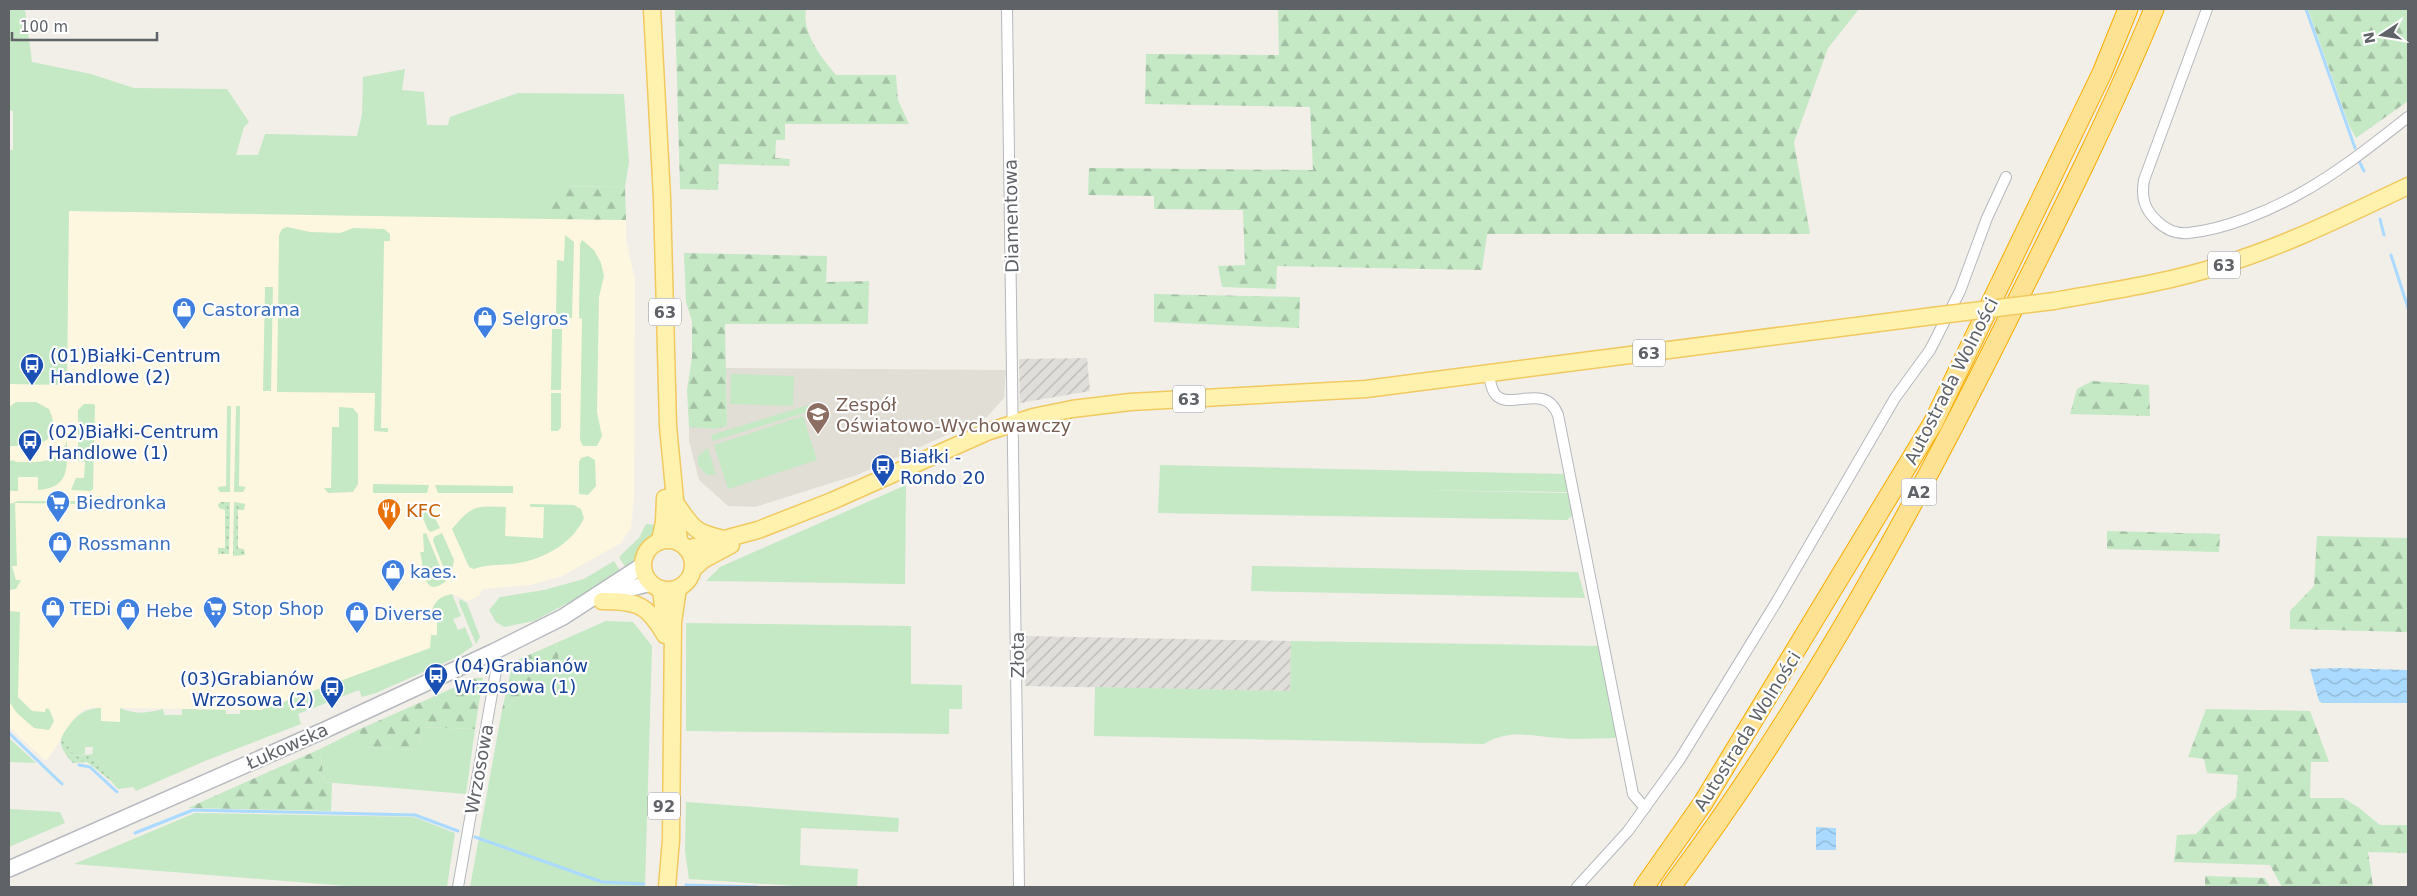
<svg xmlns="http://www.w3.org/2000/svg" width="2417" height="896" viewBox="0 0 2417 896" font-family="'DejaVu Sans',sans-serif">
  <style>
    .commercial { fill: #fef7e0 }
    .industrial { fill: url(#industrial-furrows) }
    .education { fill: #e1ded6 }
    .green { fill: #c5e8c5 }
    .forest { fill: url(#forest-firs) }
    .garden { fill: url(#garden-dots) }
    .water { fill: url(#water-waves) }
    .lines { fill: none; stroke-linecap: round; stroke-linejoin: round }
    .stream { stroke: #aadaff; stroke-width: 3 }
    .street-casing { stroke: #b5b8bc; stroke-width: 12 }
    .secondary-casing { stroke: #b6babf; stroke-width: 18 }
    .primary-casing { stroke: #f2c960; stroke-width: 19 }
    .highway-casing { stroke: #f9ab00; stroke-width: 21 }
    .street { stroke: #fff; stroke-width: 10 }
    .secondary { stroke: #fff; stroke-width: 15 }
    .primary { stroke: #fff2af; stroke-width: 16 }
    .highway { stroke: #fde293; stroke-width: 19 }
    .primary-bridge-casing { stroke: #f2c960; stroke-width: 19; stroke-linecap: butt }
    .primary-bridge { stroke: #fff2af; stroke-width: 16 }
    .labels { text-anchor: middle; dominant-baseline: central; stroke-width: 4.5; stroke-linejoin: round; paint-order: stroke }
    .shield { fill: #fff; stroke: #8f9295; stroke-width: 1 }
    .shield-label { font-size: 16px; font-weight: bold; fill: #5f6368 }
    .street-label { font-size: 18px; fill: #5f6368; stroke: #fff }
    .shop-label { font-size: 18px; fill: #366cbe; stroke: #fff; text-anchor: start }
    .transit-label { font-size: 18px; fill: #164399; stroke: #fff; text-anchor: start }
    .education-label { font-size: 18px; fill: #785e54; stroke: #fff; text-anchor: start }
    .food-label { font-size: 18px; fill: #c56008; stroke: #fff; text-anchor: start }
  </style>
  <defs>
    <pattern id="industrial-furrows" width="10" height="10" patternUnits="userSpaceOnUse" patternTransform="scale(1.25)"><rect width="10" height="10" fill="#e0deda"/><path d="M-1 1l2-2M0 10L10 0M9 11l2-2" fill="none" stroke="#b9b8b5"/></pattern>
    <pattern id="forest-firs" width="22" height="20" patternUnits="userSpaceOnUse" patternTransform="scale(1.25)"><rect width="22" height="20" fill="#c5e8c5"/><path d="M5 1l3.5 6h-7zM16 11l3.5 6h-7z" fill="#a3c0a4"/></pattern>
    <pattern id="garden-dots" width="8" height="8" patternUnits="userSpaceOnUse" patternTransform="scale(1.25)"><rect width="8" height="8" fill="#c5e8c5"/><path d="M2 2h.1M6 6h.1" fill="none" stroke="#a3c0a4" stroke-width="1.8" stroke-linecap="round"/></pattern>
    <pattern id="water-waves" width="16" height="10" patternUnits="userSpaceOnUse" patternTransform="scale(1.25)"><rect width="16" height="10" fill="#aadaff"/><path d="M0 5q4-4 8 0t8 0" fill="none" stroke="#8eb4d2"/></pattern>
  </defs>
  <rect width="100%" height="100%" fill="#f1efe8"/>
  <path class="commercial" d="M68,211L626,220V239L635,280L634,499L631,528L621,543L562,576L530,585L482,589L480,595L468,601L452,594L437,615V635L431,648L261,710L121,708L120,722L100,721L101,708H90L83,710L77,716L46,761L9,727V384L67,385Z"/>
  <g class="industrial">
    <path d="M1087,358L1090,391L1020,403L1019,359Z"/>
    <path d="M1024,636L1291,641L1290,691L1025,686Z"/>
  </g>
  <path class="education" d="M726,368L1006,370L1004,398L987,417L857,475L755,507L728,506L699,480L689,441V427L715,429L727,426Z"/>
  <g class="green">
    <path d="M9,9H25L32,62L91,74L134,88L227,89L249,122L244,127L236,155H258L265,134L357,136L362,115L363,77L405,69L402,90L424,92L427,125H448L450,117L518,93L624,94L629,162L625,187L551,186V219L69,211L67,385L9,384V150H13V111L9,110Z"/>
    <path d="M287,227L310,232L340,233L353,228L384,229L390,234V241H384L381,428H388V432L374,431L375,393L277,392L279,235L282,229Z"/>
    <path d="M565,235L574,242L572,318H566L565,315H556L557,260L564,261Z"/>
    <path d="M582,240L594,250L601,263L604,276L599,297L597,412L602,436L597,446H583L580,440L582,319L579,318L580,244Z"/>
    <path d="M265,287H273L271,391H263Z"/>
    <path d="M552,329H562L561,390H551Z"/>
    <path d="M731,374L794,376L793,406L730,404Z"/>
    <path d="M551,393H561V427L558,431H551Z"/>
    <path d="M16,402H36L49,409C65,445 35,446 9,446V407Z"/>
    <path d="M84,404H94L95,406L93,489L91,491L71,490L76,478H84L85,462L78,461V410Z"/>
    <path d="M812,404L814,410L713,441L711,435Z"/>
    <path d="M227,406H231L230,492H220L218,489V487L226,486Z"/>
    <path d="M236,406H240L239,486L246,487L243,492H234Z"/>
    <path d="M339,407L353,408L358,414V484L353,492L328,493L324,488H331L332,427H339Z"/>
    <path d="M803,416L817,460L728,489L714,445Z"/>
    <path d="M67,440C67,466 71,488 38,490V477H18V491H9L10,461C15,459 13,462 19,462C40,462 60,464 67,440Z"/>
    <path d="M708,448L716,475H707L698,465V456Z"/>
    <path d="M588,456L595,460L596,486L588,495L579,494V462L581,458Z"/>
    <path d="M1160,465L1564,474L1568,492L1407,490L1569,493L1573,515L1567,520L1158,513Z"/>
    <path d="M373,484L429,485L427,493H373Z"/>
    <path d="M435,485L513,486V493H438Z"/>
    <path d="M906,485L905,584L706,581L720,567Z"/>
    <path d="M18,501H83V504L15,503L17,566H12L16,580H21L16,589L9,590V504Z"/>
    <path d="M417,504L433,514L440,528L431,532L428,530Z"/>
    <path d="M530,504L574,505L581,509L584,518C572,545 540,561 512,564C498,565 487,564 474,569L469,567L452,529C472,505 475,506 506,507L505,536L543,538L544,507H530Z"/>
    <path d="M646,524L659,525C655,534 647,539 641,547C635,556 636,563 627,570L619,557L639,538Z"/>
    <path d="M426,533L446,581C422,601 424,565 420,552H424L423,534Z"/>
    <path d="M442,533L454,560L451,576L448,571H445L433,541L434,537Z"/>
    <path d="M614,561L622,574L534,621L504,627L496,622L489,610L500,597L544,590L584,579Z"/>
    <path d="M1252,566L1578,572L1585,598L1251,591Z"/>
    <path d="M452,594L461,616L453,619L458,630L465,627L473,646L457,657L376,693L362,697L359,690L298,714L301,724L205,761L136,791L133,787L118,789L111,781L115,777L92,756L93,747H85V754L75,756L70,750L68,742L62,736C72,720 81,708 101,708V721L120,722V708C136,715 148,713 163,709L164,715H182V709L226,710V714H240V710H261L430,648L431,635H437V615L431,614C433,602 440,596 452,594Z"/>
    <path d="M460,599L467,603L480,637L476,644L459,603Z"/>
    <path d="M9,611L20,612L18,697L32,711L45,712L46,708L49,709L54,721L49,730L34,728L16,712L9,701Z"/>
    <path d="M606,621L633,622L652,646L645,887H470L502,710L550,674L561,671L556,643Z"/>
    <path d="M686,623L911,626V684L962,685V709H949V734L686,731Z"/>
    <path d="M1291,641L1598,646L1619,735L1614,738C1596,738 1577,740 1559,738C1533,736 1508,729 1484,744L1094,736L1095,687L1290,691Z"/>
    <path d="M420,727L475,729L466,794L324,782L320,749L360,729L361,747L419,750Z"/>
    <path d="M9,738L36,763L9,762Z"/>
    <path d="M686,802L899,818L898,832L801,828L800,865L858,869L857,887H811L689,879L685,851Z"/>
    <path d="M9,809L60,812L65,823L9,847Z"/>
    <path d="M195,813L414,817L455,833L447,887H359L74,864Z"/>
  </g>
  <g class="forest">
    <path d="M675,9H806C802,34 821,57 836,75H896L898,100L909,124H785V140H776L775,158L790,159L789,166L719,164L718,190L680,189Z"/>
    <path d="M1278,9H1859L1828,48L1794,142L1810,234H1487L1482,270L1277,266L1276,289L1222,287L1218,266L1245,265L1243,210L1154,209V196L1088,195L1089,168L1313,170L1310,107L1145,104L1146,54L1279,55Z"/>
    <path d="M2308,9H2408V101L2356,138L2349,125Z"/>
    <path d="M551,186L625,187L626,220L551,219Z"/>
    <path d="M684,253L827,256L826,282L869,281L868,324H725L727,426L715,429L689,427L687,390L692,357V321L686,302Z"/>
    <path d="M1154,294L1300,297L1299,328L1154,322Z"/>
    <path d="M2092,381L2149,385L2150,416L2070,414L2077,389Z"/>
    <path d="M2107,531L2220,534L2219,552L2107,549Z"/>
    <path d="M2317,536L2408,538V632L2290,629V611L2314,586Z"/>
    <path d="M556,643L561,671L550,674L502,710L513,662Z"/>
    <path d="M476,678H483L475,729L420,727L419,750L360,747V729Z"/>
    <path d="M2206,709L2310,711L2329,762H2311L2310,798H2343L2358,807L2380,825H2408V853L2368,852L2373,887H2282L2270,865L2174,862L2177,835L2196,834L2216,813L2236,798L2238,775L2207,773L2204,759L2188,757Z"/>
    <path d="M320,749L324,782L332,783L331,811L188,808Z"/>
    <path d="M2205,876L2265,878L2270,887H2205Z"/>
  </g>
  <g class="garden">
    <path d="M221,502H230L229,554H218V548H225V510L219,508L218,504Z"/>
    <path d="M234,502L245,504L244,510H238V548L244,549L245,555L233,556Z"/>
    <path d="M62,736L68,742L70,750L75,756L93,754L92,756L115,777L111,781L87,762L73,763C66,756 58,746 62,736Z"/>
  </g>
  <g class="water">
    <path d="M2338,668L2408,670V703H2322L2319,701L2310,669Z"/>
    <path d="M1816,827L1836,828V850H1816Z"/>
  </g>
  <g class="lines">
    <g class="stream">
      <path d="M2306,9L2355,148"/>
      <path d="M2359,161L2364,171"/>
      <path d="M2380,219L2384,235"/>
      <path d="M2391,255L2408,308"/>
      <path d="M9,733L62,784"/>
      <path d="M79,765L90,767L117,792"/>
      <path d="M135,833L193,810L415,815L458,831"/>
      <path d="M475,837L602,882L644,884"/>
      <path d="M686,885L757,887"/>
    </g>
    <g class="street-casing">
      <g id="street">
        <path d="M1007,9L1019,887"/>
        <path d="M2207,9L2144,180C2141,197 2144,209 2157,221C2165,229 2176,234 2188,233C2223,230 2269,211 2299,194C2336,174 2375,143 2408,117"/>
        <path d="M1489,374C1490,380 1491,389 1495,394C1509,412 1545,381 1558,415L1633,794L1645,808"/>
        <path d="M458,887L496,671L493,652"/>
        <path d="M1577,887L1628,831L1680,759L1777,601L1895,398L1930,350L1960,291L1987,218L2006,177"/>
      </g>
    </g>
    <g class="secondary-casing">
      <g id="secondary">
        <path d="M608,598L632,588L651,583"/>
        <path d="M9,869L327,729L493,652L563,617L643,565"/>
      </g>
    </g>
    <g class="primary-casing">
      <g id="primary">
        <path d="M652,9L662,198L668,426L679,542"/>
        <path d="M2054,301C2110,291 2167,283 2222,265C2287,245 2347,215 2408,186"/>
        <path d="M676,504C694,528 692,532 724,539"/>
        <circle cx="668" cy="565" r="25"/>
        <path d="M660,541L664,522L665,498"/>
        <path d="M687,549L758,530L832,501L987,432L1033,417L1072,409L1130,402L1366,389L1933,316"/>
        <path d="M693,569L703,560L731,545"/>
        <path d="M661,589L665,626"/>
        <path d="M602,601C637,601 647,604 665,635"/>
        <path d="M667,887L671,840L673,622L678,588"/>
      </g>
    </g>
    <g class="highway-casing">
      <g id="highway">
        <path d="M1644,887L1703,803L1933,423L2102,73L2128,9"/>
        <path d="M1671,887C1807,705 1916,505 2017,301C2065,205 2113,108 2154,9"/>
      </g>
    </g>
    <use href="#street" class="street"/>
    <use href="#secondary" class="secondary"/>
    <use href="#primary" class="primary"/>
    <use href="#highway" class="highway"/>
    <g class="primary-bridge-casing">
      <path id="primary-bridge" d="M1933,316L2054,301"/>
    </g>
    <use href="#primary-bridge" class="primary-bridge"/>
  </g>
  <defs>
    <g id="shop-pin" transform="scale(1.25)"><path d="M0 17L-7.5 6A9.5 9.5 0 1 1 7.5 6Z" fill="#3f7fe0" stroke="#fff"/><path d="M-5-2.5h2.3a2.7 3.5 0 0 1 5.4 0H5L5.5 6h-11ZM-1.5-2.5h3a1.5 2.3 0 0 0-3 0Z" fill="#fff"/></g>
    <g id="bus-pin" transform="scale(1.25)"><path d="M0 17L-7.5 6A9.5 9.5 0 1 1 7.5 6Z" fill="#1a4fb4" stroke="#fff"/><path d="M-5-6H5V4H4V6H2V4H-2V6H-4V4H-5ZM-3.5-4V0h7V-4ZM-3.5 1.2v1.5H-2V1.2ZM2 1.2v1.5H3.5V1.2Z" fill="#fff"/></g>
    <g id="school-pin" transform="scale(1.25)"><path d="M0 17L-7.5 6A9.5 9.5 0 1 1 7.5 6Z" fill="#8d6e63" stroke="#fff"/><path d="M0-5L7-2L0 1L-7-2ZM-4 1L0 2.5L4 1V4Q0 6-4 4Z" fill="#fff"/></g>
    <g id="supermarket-pin" transform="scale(1.25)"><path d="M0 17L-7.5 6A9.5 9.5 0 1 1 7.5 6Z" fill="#3f7fe0" stroke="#fff"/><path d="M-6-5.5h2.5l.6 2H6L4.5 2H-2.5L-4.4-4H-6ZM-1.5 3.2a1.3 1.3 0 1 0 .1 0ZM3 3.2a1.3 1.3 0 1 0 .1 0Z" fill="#fff"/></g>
    <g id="restaurant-pin" transform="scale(1.25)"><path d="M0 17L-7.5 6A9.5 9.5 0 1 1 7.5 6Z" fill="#e8710a" stroke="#fff"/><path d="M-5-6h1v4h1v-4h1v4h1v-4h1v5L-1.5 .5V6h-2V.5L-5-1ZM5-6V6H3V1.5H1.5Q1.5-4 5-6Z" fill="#fff"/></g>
  </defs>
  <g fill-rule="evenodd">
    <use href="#shop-pin" x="184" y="309"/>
    <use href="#shop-pin" x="485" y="318"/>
    <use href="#bus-pin" x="32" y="365"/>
    <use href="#school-pin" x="818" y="414"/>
    <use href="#bus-pin" x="30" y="441"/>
    <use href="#bus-pin" x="883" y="466"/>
    <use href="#supermarket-pin" x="58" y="502"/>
    <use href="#restaurant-pin" x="389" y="510"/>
    <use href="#shop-pin" x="60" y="543"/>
    <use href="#shop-pin" x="393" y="571"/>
    <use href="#shop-pin" x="53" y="608"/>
    <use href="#supermarket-pin" x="215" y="608"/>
    <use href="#shop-pin" x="128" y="610"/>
    <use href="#shop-pin" x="357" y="613"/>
    <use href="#bus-pin" x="436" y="675"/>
    <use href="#bus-pin" x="332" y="688"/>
  </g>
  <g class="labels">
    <g class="shield">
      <rect x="2208" y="251.5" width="32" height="27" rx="4"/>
      <rect x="649" y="298.5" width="32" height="27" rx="4"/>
      <rect x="1633" y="339.5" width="32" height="27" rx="4"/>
      <rect x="1173" y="385.5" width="32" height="27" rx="4"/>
      <rect x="1901.5" y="478.5" width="35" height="27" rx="4"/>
      <rect x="648" y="792.5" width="32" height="27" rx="4"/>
    </g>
    <g class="shield-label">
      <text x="2224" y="265">63</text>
      <text x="665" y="312">63</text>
      <text x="1649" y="353">63</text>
      <text x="1189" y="399">63</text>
      <text x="1919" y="492">A2</text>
      <text x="664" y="806">92</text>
    </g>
    <g class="street-label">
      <text transform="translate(1011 216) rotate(-91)">Diamentowa</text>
      <text transform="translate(1951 381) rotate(-63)">Autostrada Wolności</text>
      <text transform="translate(1017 655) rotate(-90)">Złota</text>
      <text transform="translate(1747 731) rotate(-58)">Autostrada Wolności</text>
      <text transform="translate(287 746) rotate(-24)">Łukowska</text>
      <text transform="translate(479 769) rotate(-80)">Wrzosowa</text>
    </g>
    <g class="shop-label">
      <text x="202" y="309">Castorama</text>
      <text x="502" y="318">Selgros</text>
      <text x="76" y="502">Biedronka</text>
      <text x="78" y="543">Rossmann</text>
      <text x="410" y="571">kaes.</text>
      <text x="70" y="608">TEDi</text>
      <text x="232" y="608">Stop Shop</text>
      <text x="146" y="610">Hebe</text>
      <text x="374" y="613">Diverse</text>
    </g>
    <g class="transit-label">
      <text x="50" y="355">(01)Białki-Centrum<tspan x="50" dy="21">Handlowe (2)</tspan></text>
      <text x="48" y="431">(02)Białki-Centrum<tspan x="48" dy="21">Handlowe (1)</tspan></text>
      <text x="900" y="456">Białki -<tspan x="900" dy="21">Rondo 20</tspan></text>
      <text x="454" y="665">(04)Grabianów<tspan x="454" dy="21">Wrzosowa (1)</tspan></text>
      <text x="314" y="678" text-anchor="end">(03)Grabianów<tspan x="314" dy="21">Wrzosowa (2)</tspan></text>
    </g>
    <g class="education-label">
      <text x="836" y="404">Zespół<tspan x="836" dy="21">Oświatowo-Wychowawczy</tspan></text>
    </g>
    <g class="food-label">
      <text x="406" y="510">KFC</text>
    </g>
  </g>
  <rect width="2417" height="896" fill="none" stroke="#5f6368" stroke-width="20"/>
  <g transform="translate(2382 35) rotate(258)" stroke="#ffffff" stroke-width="4" paint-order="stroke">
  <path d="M0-4L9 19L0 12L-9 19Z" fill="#5f6368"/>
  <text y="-8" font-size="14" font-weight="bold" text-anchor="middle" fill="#5f6368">N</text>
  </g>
  <path d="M12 32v8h145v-8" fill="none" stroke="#5f6368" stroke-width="2.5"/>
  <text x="20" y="32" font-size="15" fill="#5f6368" stroke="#ffffff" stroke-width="4" paint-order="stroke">100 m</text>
</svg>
